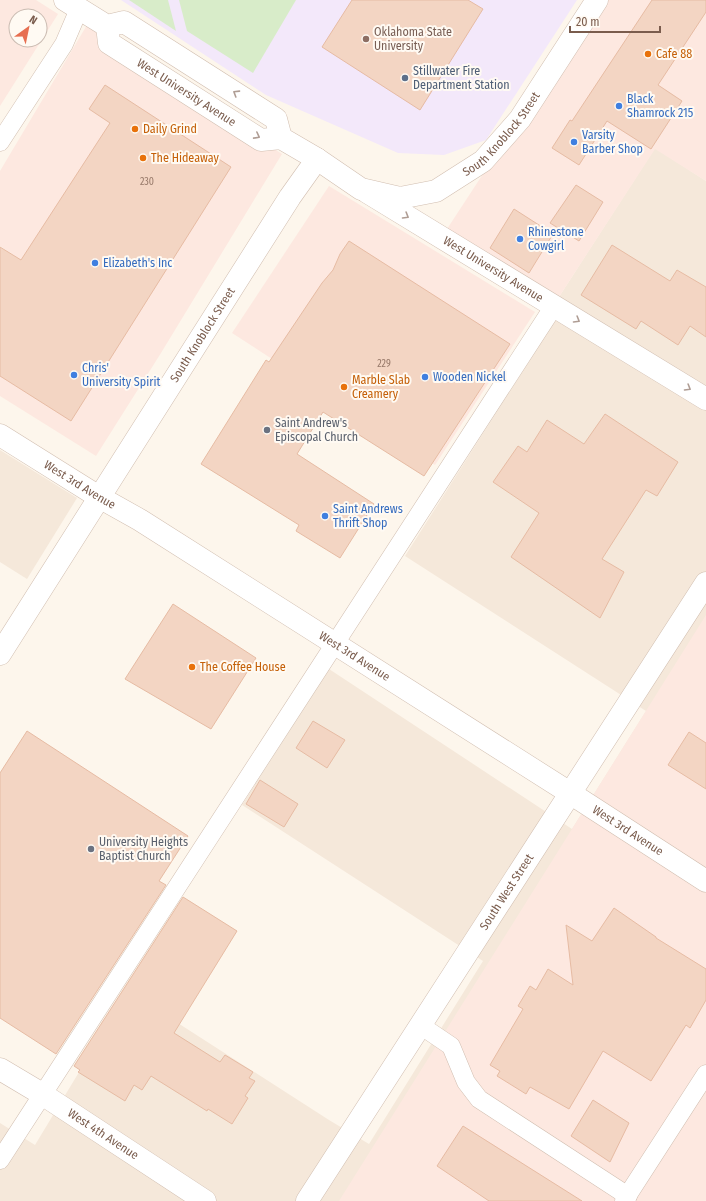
<svg xmlns="http://www.w3.org/2000/svg" width="706" height="1201" viewBox="0 0 706 1201" font-family="'Fira Sans Condensed',sans-serif">
  <style>
    .residential { fill: #f5e8da }
    .commercial { fill: #fde8e0; fill-rule: evenodd }
    .education { fill: #f3e8fa }
    .green { fill: #d8ecc9 }
    .building { fill: #f3d5c3; stroke: #e6bba3 }
    .lines { fill: none; stroke-linecap: round; stroke-linejoin: round }
    .service-casing { stroke: #d1beb0; stroke-width: 19 }
    .minor-casing { stroke: #d1beb0; stroke-width: 23 }
    .tertiary-casing { stroke: #d1beb0; stroke-width: 23 }
    .service { stroke: #fff; stroke-width: 18 }
    .minor { stroke: #fff; stroke-width: 22 }
    .tertiary { stroke: #fff; stroke-width: 22 }
    .oneway { stroke: #af9d94 }
    .education-dot { fill: #8d6e63; stroke: #fffaf3; stroke-width: 1.5 }
    .food-dot { fill: #e8710a; stroke: #fffaf3; stroke-width: 1.5 }
    .service-dot { fill: #5c6f8a; stroke: #fffaf3; stroke-width: 1.5 }
    .shop-dot { fill: #3f7fe0; stroke: #fffaf3; stroke-width: 1.5 }
    .worship-dot { fill: #6b7280; stroke: #fffaf3; stroke-width: 1.5 }
    .labels { text-anchor: middle; dominant-baseline: central; stroke-width: 4; stroke-linejoin: round; paint-order: stroke }
    .number-label { font-size: 10px; fill: #987a6a }
    .education-label { font-size: 12px; fill: #785e54; stroke: #fffaf3; text-anchor: start }
    .food-label { font-size: 12px; fill: #c56008; stroke: #fffaf3; text-anchor: start }
    .service-label { font-size: 12px; fill: #4e5e75; stroke: #fffaf3; text-anchor: start }
    .street-label { font-size: 12px; fill: #7a5c4d; stroke: #fffaf3 }
    .shop-label { font-size: 12px; fill: #366cbe; stroke: #fffaf3; text-anchor: start }
    .worship-label { font-size: 12px; fill: #5b616d; stroke: #fffaf3; text-anchor: start }
  </style>
  <rect width="100%" height="100%" fill="#fdf6ec"/>
  <g class="residential">
    <path d="M655,148L706,181V395L557,300Z"/>
    <path d="M557,317L706,409V1201H0V1123L35,1145L128,991L329,1120L369,1144L483,961L242,805L329,669L572,829L646,711L405,556Z"/>
    <path d="M0,450L77,498L27,579L0,562Z"/>
  </g>
  <g class="commercial">
    <path d="M0,0H36L58,14L0,106ZM16,16H40V40H16Z"/>
    <path d="M597,0H706V181L655,149L557,300L447,229Z"/>
    <path d="M87,25L282,154L161,353L96,456L0,396V346L46,277L0,246V171Z"/>
    <path d="M329,186L535,312L435,465L232,333Z"/>
    <path d="M706,615V1201H339L572,829Z"/>
  </g>
  <path class="education" d="M121,0H577L486,140L444,155L398,153L266,95Z"/>
  <g class="green">
    <path d="M129,0H168L176,31Z"/>
    <path d="M179,0H296L253,73L187,31Z"/>
  </g>
  <g class="building">
    <path d="M352,0H468L483,9L420,110L322,47Z"/>
    <path d="M652,0H706V12L658,85L682,101L651,149L607,121L579,165L552,148L570,120L572,121Z"/>
    <path d="M105,85L231,167L71,421L0,376V247L21,260L110,123L89,109Z"/>
    <path d="M576,185L603,202L579,241L550,223Z"/>
    <path d="M514,209L553,234L529,273L490,248Z"/>
    <path d="M349,241L510,344L424,476L323,412L297,454L374,504L340,558L296,531L299,525L201,464L266,360L269,362L322,283L333,270L340,254Z"/>
    <path d="M612,245L670,281L677,270L706,287V337L690,326L678,345L641,321L636,329L581,295Z"/>
    <path d="M605,414L678,462L657,496L646,490L602,559L624,572L600,618L511,557L539,513L493,482L518,446L527,452L547,420L584,444Z"/>
    <path d="M173,604L256,658L211,729L125,679Z"/>
    <path d="M313,721L345,740L327,768L296,748Z"/>
    <path d="M27,731L188,836L159,881L166,885L56,1054L0,1018V773Z"/>
    <path d="M689,732L706,743V789L668,765Z"/>
    <path d="M260,780L298,804L284,827L246,804Z"/>
    <path d="M183,897L237,931L174,1033L220,1062L225,1055L253,1072L249,1078L255,1081L245,1096L248,1098L232,1124L208,1109L207,1111L151,1076L142,1090L134,1085L125,1101L78,1072L80,1070L74,1066Z"/>
    <path d="M614,908L656,937V938L706,969V1000L690,1028L686,1025L651,1081L603,1051L569,1109L530,1087L526,1094L497,1076L500,1071L490,1065L523,1009L518,1006L530,986L536,990L548,969L573,985L566,925L592,941Z"/>
    <path d="M593,1100L629,1123L610,1162L571,1136Z"/>
    <path d="M463,1126L582,1201H489L437,1166Z"/>
  </g>
  <g class="lines">
    <g class="service-casing">
      <g id="service">
        <path d="M0,142L64,44L79,9"/>
        <path d="M420,1025L451,1046L466,1082L479,1099L628,1196"/>
        <path d="M0,1160L554,306"/>
        <path d="M624,1201L706,1074"/>
      </g>
    </g>
    <g class="minor-casing">
      <g id="minor">
        <path id="s1" d="M367,192L706,399"/>
        <path id="s2" d="M0,435L99,497L140,520L570,793"/>
        <path id="s3" d="M0,654L290,197L317,159"/>
        <path id="s4" d="M0,1069L42,1094L205,1201"/>
        <path id="s5" d="M307,1201L706,583"/>
      </g>
    </g>
    <g class="tertiary-casing">
      <g id="tertiary">
        <path d="M65,0L107,26L124,22L276,119L281,138"/>
        <path id="s6" d="M107,26L109,43L261,140L281,138L317,159L361,189L400,198L436,191L483,161L520,119L597,0"/>
        <path id="s7" d="M570,793L706,881"/>
      </g>
    </g>
    <use href="#service" class="service"/>
    <use href="#minor" class="minor"/>
    <use href="#tertiary" class="tertiary"/>
  </g>
  <defs><path id="oneway-chevron" d="M-2-3.5L2.5 0L-2 3.5" fill="none" stroke-width="1.6" stroke-linecap="round" stroke-linejoin="round"/></defs>
  <g class="oneway">
    <use href="#oneway-chevron" transform="translate(236 93) rotate(-148)"/>
    <use href="#oneway-chevron" transform="translate(257 136) rotate(28)"/>
    <use href="#oneway-chevron" transform="translate(406 216) rotate(31)"/>
    <use href="#oneway-chevron" transform="translate(577 320) rotate(31)"/>
    <use href="#oneway-chevron" transform="translate(688 388) rotate(31)"/>
  </g>
  <circle class="education-dot" cx="366" cy="39" r="4"/>
  <g class="food-dot">
    <circle cx="648" cy="54" r="4"/>
    <circle cx="135" cy="129" r="4"/>
    <circle cx="143" cy="158" r="4"/>
    <circle cx="344" cy="387" r="4"/>
    <circle cx="192" cy="667" r="4"/>
  </g>
  <circle class="service-dot" cx="405" cy="78" r="4"/>
  <g class="shop-dot">
    <circle cx="619" cy="106" r="4"/>
    <circle cx="574" cy="142" r="4"/>
    <circle cx="520" cy="239" r="4"/>
    <circle cx="95" cy="263" r="4"/>
    <circle cx="74" cy="375" r="4"/>
    <circle cx="425" cy="377" r="4"/>
    <circle cx="325" cy="516" r="4"/>
  </g>
  <g class="worship-dot">
    <circle cx="267" cy="430" r="4"/>
    <circle cx="91" cy="849" r="4"/>
  </g>
  <g class="labels">
    <g class="number-label">
      <text x="147" y="182">230</text>
      <text x="384" y="364">229</text>
    </g>
    <g class="education-label">
      <text x="374" y="32">Oklahoma State<tspan x="374" dy="14">University</tspan></text>
    </g>
    <g class="food-label">
      <text x="656" y="54">Cafe 88</text>
      <text x="143" y="129">Daily Grind</text>
      <text x="151" y="158">The Hideaway</text>
      <text x="352" y="380">Marble Slab<tspan x="352" dy="14">Creamery</tspan></text>
      <text x="200" y="667">The Coffee House</text>
    </g>
    <g class="service-label">
      <text x="413" y="71">Stillwater Fire<tspan x="413" dy="14">Department Station</tspan></text>
    </g>
    <g class="street-label">
      <text stroke="none"><textPath href="#s6" startOffset="109">West University Avenue</textPath></text>
      <text stroke="none"><textPath href="#s6" startOffset="477">South Knoblock Street</textPath></text>
      <text stroke="none"><textPath href="#s1" startOffset="148">West University Avenue</textPath></text>
      <text stroke="none"><textPath href="#s3" startOffset="378">South Knoblock Street</textPath></text>
      <text stroke="none"><textPath href="#s2" startOffset="94">West 3rd Avenue</textPath></text>
      <text stroke="none"><textPath href="#s2" startOffset="418">West 3rd Avenue</textPath></text>
      <text stroke="none"><textPath href="#s7" startOffset="69">West 3rd Avenue</textPath></text>
      <text stroke="none"><textPath href="#s5" startOffset="368">South West Street</textPath></text>
      <text stroke="none"><textPath href="#s4" startOffset="122">West 4th Avenue</textPath></text>
    </g>
    <g class="shop-label">
      <text x="627" y="99">Black<tspan x="627" dy="14">Shamrock 215</tspan></text>
      <text x="582" y="135">Varsity<tspan x="582" dy="14">Barber Shop</tspan></text>
      <text x="528" y="232">Rhinestone<tspan x="528" dy="14">Cowgirl</tspan></text>
      <text x="103" y="263">Elizabeth's Inc</text>
      <text x="82" y="368">Chris'<tspan x="82" dy="14">University Spirit</tspan></text>
      <text x="433" y="377">Wooden Nickel</text>
      <text x="333" y="509">Saint Andrews<tspan x="333" dy="14">Thrift Shop</tspan></text>
    </g>
    <g class="worship-label">
      <text x="275" y="423">Saint Andrew's<tspan x="275" dy="14">Episcopal Church</tspan></text>
      <text x="99" y="842">University Heights<tspan x="99" dy="14">Baptist Church</tspan></text>
    </g>
  </g>
  <g transform="translate(28 28) rotate(33)"><circle r="19" fill="#fffaf3" stroke="#cabbb1"/>
  <path d="M0-3L7 15L0 10L-7 15Z" fill="#e76f51"/>
  <text y="-6" font-size="11" font-weight="bold" text-anchor="middle" fill="#7a5c4d">N</text>
  </g>
  <path d="M570 26v6h90v-6" fill="none" stroke="#7a5c4d" stroke-width="2"/>
  <text x="576" y="26" font-size="12" fill="#7a5c4d" stroke="#fffaf3" stroke-width="3" paint-order="stroke">20 m</text>
</svg>
